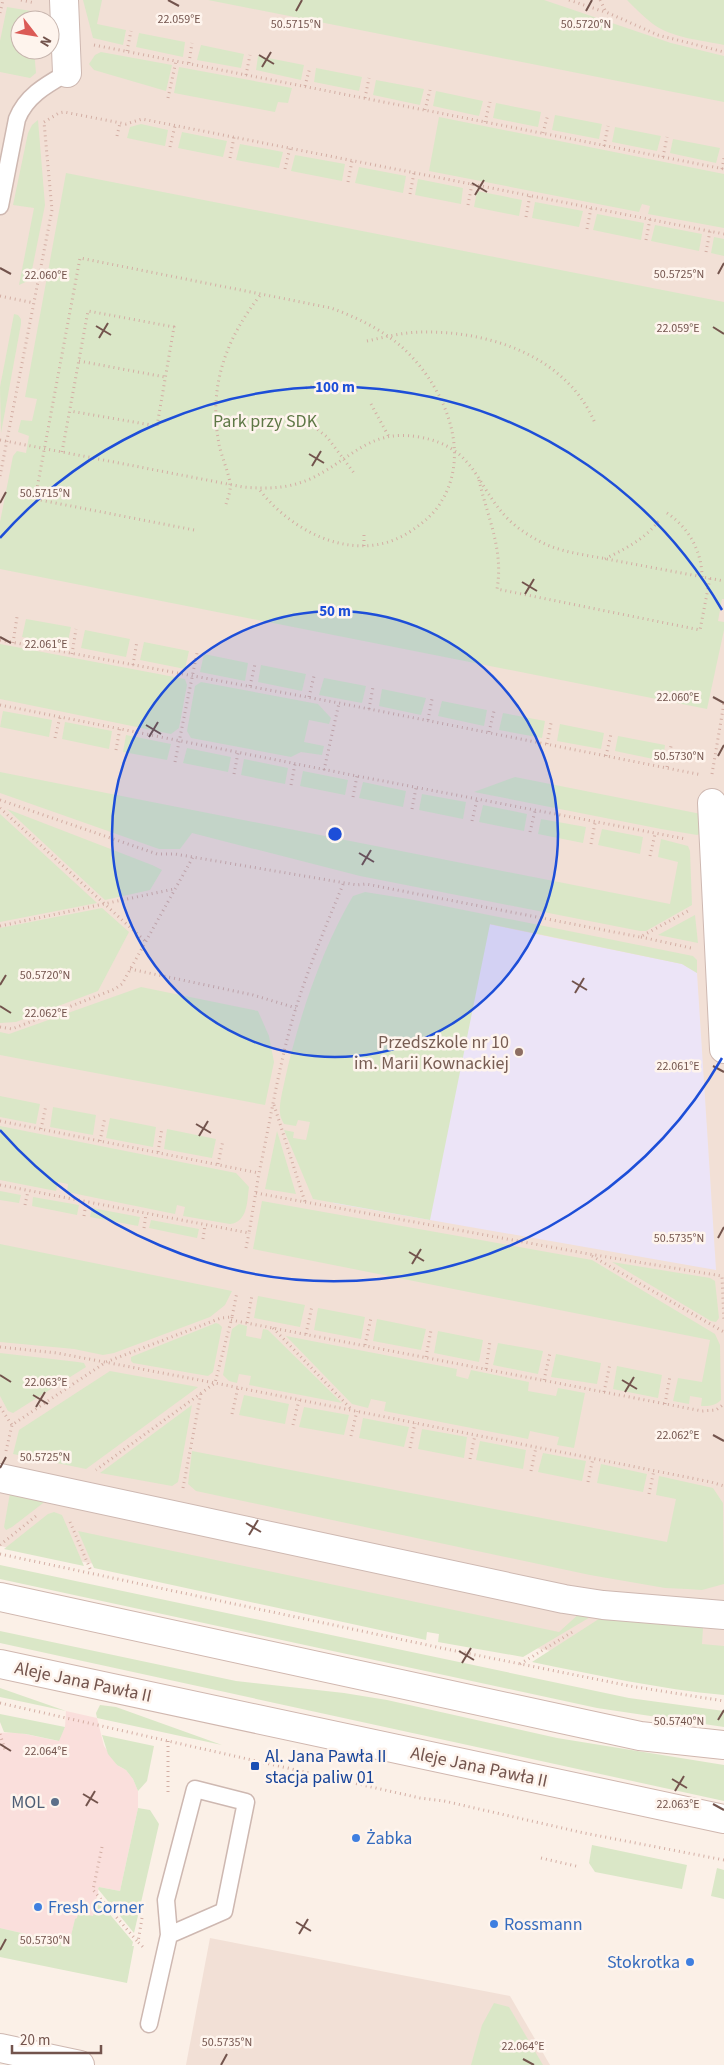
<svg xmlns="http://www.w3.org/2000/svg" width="724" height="2065" viewBox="0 0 724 2065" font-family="'Source Sans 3',sans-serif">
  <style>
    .residential { fill: #f2e0d6; fill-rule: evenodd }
    .commercial { fill: #fadfdc }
    .education { fill: #ece4f7 }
    .green { fill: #dae7c7 }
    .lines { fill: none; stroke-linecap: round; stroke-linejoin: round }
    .service-casing { stroke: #ceb8b1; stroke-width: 19 }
    .minor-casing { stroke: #ceb8b1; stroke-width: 30 }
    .secondary-casing { stroke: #d0b7af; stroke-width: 30 }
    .path { stroke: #d3aea4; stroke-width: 3; stroke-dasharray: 1 4; stroke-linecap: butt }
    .service { stroke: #fff; stroke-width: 16 }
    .minor { stroke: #fff; stroke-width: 28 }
    .secondary { stroke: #fff; stroke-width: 28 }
    .ticks { fill: none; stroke: #73544d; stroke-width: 2 }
    .ring { fill: none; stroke: #1d4ed8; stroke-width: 2.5 }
    .education-dot { fill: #8d6e63; stroke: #fef4ed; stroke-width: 2 }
    .transit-dot { fill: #1a4fb4; stroke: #fef4ed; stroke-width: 2 }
    .service-dot { fill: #5c6f8a; stroke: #fef4ed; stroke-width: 2 }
    .shop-dot { fill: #3f7fe0; stroke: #fef4ed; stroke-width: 2 }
    .labels { text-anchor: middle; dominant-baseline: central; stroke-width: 5; stroke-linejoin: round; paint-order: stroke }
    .park-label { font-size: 18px; fill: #5e7846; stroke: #fef4ed }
    .education-label { font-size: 18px; fill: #785e54; stroke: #fef4ed; text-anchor: end }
    .street-label { font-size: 18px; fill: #73544d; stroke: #fef4ed }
    .transit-label { font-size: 18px; fill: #164399; stroke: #fef4ed; text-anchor: start }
    .service-label { font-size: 18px; fill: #4e5e75; stroke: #fef4ed; text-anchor: end }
    .shop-label { font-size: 18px; fill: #366cbe; stroke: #fef4ed; text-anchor: start }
    .ticks-label { font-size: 12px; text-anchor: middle; fill: #73544d; stroke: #fef4ed; stroke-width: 5; stroke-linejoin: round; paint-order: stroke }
    .centre { fill: #1d4ed8; stroke: #fef4ed; stroke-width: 2.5 }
    .ring-label { font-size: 15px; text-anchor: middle; font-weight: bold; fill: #1d4ed8; stroke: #fef4ed; stroke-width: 5; stroke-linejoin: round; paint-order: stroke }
  </style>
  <rect width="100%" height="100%" fill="#fbf0e7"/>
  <g class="residential">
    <path d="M0,0H724V1684L0,1546ZM20,20H50V50H20Z"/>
    <path d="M210,1938L510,1996L550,2065H186Z"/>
  </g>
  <path class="commercial" d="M66,1711L97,1718L104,1746L117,1765L126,1770L133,1779L138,1791V1808L120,1891L99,1887L93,1916L75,1920L69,1944L0,1928V1733L16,1732L58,1741L65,1727Z"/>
  <path class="education" d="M366,899L682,964L697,973L716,1270L333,1203Z"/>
  <g class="green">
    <path d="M83,0H102L97,24L126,30L123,45L93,38Z"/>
    <path d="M208,0H544L671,43L724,56V102Z"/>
    <path d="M627,0H724V45C701,40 672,38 653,24C644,17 635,8 627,0Z"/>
    <path d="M7,7L31,11L32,20H20V50H34L36,73L30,78L0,72V41Z"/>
    <path d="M139,33L185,42L183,57L136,47Z"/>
    <path d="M201,45L244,54L241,68L197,60Z"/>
    <path d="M101,52L172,65L166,91L94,70L89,64L95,55Z"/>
    <path d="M258,56L304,65L301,80L256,70Z"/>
    <path d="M179,67L292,88L288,103L278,102L275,112L174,93Z"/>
    <path d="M316,68L362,77L359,91L314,82Z"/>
    <path d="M376,80L424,89L420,105L373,95Z"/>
    <path d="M436,91L483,101L479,116L433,106Z"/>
    <path d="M496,103L541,112L538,127L493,118Z"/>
    <path d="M555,115L602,124L599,139L552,130Z"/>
    <path d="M439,117L724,174V228L648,214L650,206L642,204L639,212L429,171Z"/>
    <path d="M38,120L45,205L30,280L19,285L34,208L13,205L28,133L32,125Z"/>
    <path d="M141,124L168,130L165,146L127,138L130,127Z"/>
    <path d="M615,127L661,136L657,151L612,142Z"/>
    <path d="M182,132L227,141L223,157L178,148Z"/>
    <path d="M673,139L720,148L716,163L670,153Z"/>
    <path d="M240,144L283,152L279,168L236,160Z"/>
    <path d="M295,155L345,164L342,181L291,171Z"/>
    <path d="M359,167L406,176L403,193L355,183Z"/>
    <path d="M66,173L724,302V599H722L718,621L724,622V630L707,709L0,569V522L13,456L17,451L26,453L29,436L18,432L21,420L32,421L37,399L25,397Z"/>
    <path d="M418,179L463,188L461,204L415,195Z"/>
    <path d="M477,191L522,200L519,216L474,207Z"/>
    <path d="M535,202L583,211L579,227L532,218Z"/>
    <path d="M597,214L644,223L641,240L593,230Z"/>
    <path d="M655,225L702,234L699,251L651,241Z"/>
    <path d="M714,237L724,239V256L711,253Z"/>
    <path d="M14,314L18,315L21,319V324L1,433L0,387Z"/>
    <path d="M26,619L71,627L67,646L22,637Z"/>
    <path d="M85,630L130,639L126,657L81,648Z"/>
    <path d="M144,642L189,651L185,669L140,660Z"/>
    <path d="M0,644L185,679L187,685L179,728L171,734L0,699Z"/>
    <path d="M204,654L248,663L245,681L200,672Z"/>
    <path d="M261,665L306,674L302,691L258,682Z"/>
    <path d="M324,678L366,686L362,703L319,695Z"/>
    <path d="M201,682L318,704L331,718L329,724L309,720L304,742L324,746L322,755L301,752L291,757L191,738L187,731L195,686Z"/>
    <path d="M382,689L426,698L421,715L379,706Z"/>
    <path d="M442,701L487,710L484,726L438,716Z"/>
    <path d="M3,711L52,720L49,737L0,727Z"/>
    <path d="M503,713L545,721L542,738L499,730Z"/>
    <path d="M65,722L112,731L109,749L62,739Z"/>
    <path d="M560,724L604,733L601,749L557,741Z"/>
    <path d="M126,735L171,744L167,760L123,752Z"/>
    <path d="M618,736L665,745L663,761L615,751Z"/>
    <path d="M187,748L231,757L228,772L183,763Z"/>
    <path d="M244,759L288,768L285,784L241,775Z"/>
    <path d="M303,771L348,780L345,795L300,786Z"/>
    <path d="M0,772L670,904L678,862L658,857L661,839L688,846L690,851L692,905L646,931H640L360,876L192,833L180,849H159L0,793Z"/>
    <path d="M515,777L701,814L705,832L697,835L661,829L474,792Z"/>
    <path d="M363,782L406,791L403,807L359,798Z"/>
    <path d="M422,794L466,802L463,819L419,810Z"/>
    <path d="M483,805L527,814L524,831L479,822Z"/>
    <path d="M7,809L152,865L162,870L150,890L105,900Z"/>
    <path d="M0,814L97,903L0,922Z"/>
    <path d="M541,819L586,827L583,843L538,834Z"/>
    <path d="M602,829L643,837L640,854L598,845Z"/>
    <path d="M365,892L409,899L693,956L697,960V973L682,964L490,924L430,1220L313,1199L284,1130L294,1132L293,1138L306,1140L310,1122L298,1120L296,1126L284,1124C282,1120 280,1117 280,1113C279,1102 283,1090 285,1079C298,1020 322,948 353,896Z"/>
    <path d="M102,908L129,932L98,991L16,1022L0,1023V928Z"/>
    <path d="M695,915L698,943L658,935Z"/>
    <path d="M141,987L258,1011L269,1036L274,1062L265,1105L0,1055V1032L9,1034Z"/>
    <path d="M0,1096L40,1104L36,1124L0,1117Z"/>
    <path d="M53,1107L96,1115L93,1135L50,1127Z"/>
    <path d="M110,1118L156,1127L153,1147L106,1138Z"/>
    <path d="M0,1126L236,1173L249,1187C247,1201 248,1222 230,1224L183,1216L185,1207L177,1205L175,1214L67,1192L68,1184L58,1182L56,1191L0,1180Z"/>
    <path d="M167,1129L216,1139L212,1158L164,1149Z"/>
    <path d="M277,1131L296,1194L265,1189Z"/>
    <path d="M0,1191L21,1195L19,1203L0,1200Z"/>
    <path d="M33,1197L79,1205L77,1215L32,1206Z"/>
    <path d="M262,1201L592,1260L715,1334L720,1345L721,1400C715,1406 709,1406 701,1406L702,1398L690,1396L689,1404L673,1401L678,1378L702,1382L710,1340L253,1249Z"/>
    <path d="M92,1208L140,1217L138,1226L90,1217Z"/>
    <path d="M151,1220L199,1229L197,1238L149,1228Z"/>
    <path d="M0,1244L232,1291L225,1305L210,1317L114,1353L103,1355L74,1349L0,1342Z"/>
    <path d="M612,1262L710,1278L715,1281L719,1318L716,1322L711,1321Z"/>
    <path d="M258,1296L305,1305L300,1327L254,1318Z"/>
    <path d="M318,1308L365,1317L361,1339L314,1330Z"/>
    <path d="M377,1319L426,1329L421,1350L373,1341Z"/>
    <path d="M216,1323L219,1324L222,1327L213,1372L208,1376L133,1363L131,1361V1357Z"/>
    <path d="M239,1324L247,1326L246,1336L261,1339L263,1329L268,1330L342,1403L249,1385L251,1376L239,1374L237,1383L229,1381L223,1375L232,1329Z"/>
    <path d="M438,1331L483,1340L479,1362L434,1353Z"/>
    <path d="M286,1336L457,1369L456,1376L468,1379L471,1370L529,1382L528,1391L556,1396L558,1388L585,1393L574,1448L557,1445L559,1437L530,1431L528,1439L384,1411L386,1402L371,1399L368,1408L352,1404Z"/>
    <path d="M498,1343L543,1351L538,1374L493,1365Z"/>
    <path d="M0,1353L78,1362L84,1363L86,1367L13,1413L8,1411L0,1396Z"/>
    <path d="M556,1354L601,1363L597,1384L551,1377Z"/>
    <path d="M617,1366L662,1375L658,1398L613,1389Z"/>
    <path d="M110,1371L198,1387L86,1469L13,1454L19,1430Z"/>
    <path d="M244,1395L289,1404L285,1424L239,1415Z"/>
    <path d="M192,1405L178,1482L172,1486L100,1473Z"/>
    <path d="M304,1407L349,1415L344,1435L299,1427Z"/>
    <path d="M363,1418L409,1427L404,1447L359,1438Z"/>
    <path d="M422,1429L467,1437L464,1458L418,1449Z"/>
    <path d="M480,1441L526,1450L523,1469L476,1460Z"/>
    <path d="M192,1451L667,1542L676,1499L656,1495L659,1476L713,1488L723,1503L724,1584L702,1590L687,1589L665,1588L590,1575L196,1491L188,1484Z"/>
    <path d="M543,1453L586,1461L582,1481L538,1472Z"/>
    <path d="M601,1464L647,1474L643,1492L597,1483Z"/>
    <path d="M10,1493L47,1500L12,1527L6,1530L4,1527Z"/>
    <path d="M54,1512L62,1515L84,1566L4,1549L48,1514Z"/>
    <path d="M78,1531L559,1632L581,1612L597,1613L523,1657L438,1642L439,1634L427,1632L426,1640L94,1568Z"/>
    <path d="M0,1565L629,1698L724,1711V1727L597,1708L0,1579Z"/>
    <path d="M605,1615L703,1628L702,1644L724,1646V1695C659,1689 596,1675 532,1662Z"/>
    <path d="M0,1631L236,1681L344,1693L387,1700L557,1738L724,1765V1801L0,1643Z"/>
    <path d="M0,1688L66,1711L0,1697Z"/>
    <path d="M100,1705L116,1707L222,1745L97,1718L96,1713Z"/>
    <path d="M0,1714L65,1727L59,1741L26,1734L4,1732L0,1722Z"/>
    <path d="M102,1735L154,1746L147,1781L138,1791L133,1779L126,1770L117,1765L108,1754Z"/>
    <path d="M138,1808L150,1810L159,1824L134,1933L98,1889L99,1887L120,1891Z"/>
    <path d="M592,1845L687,1865L682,1889L595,1872L589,1863Z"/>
    <path d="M717,1868L724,1870V1899L711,1896Z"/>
    <path d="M97,1899L133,1942L132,1946H134L127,1983L0,1957V1928L69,1944L75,1919L77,1918L78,1913L93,1916Z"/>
    <path d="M494,2003L509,2007L543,2065H471L482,2025Z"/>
  </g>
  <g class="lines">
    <g class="service-casing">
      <g id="service">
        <path d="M0,206L17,119C26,96 46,85 67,73"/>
        <path d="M149,2024L169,1935L224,1911L246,1802L195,1789L166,1900L169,1935"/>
      </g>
    </g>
    <g class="minor-casing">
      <g id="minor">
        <path d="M64,0L67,73"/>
        <path d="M712,803L724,1049"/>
        <path d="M0,1478L564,1599L603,1605L724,1615"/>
        <path d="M0,2048L80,2065"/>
      </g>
    </g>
    <g class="secondary-casing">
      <g id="secondary">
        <path d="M0,1597L640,1736L724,1745"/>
        <path d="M0,1664L724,1819"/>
      </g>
    </g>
    <g class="path">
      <path d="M21,0L35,3"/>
      <path d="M569,0L605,12"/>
      <path d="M600,0L606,12L658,35L724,52"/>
      <path d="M0,13L3,0"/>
      <path d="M94,45L724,169"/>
      <path d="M127,51L131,31"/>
      <path d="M189,63L192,43"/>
      <path d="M246,75L250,55"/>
      <path d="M305,86L310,67"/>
      <path d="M168,98L176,61"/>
      <path d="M365,98L369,78"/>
      <path d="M425,110L430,90"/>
      <path d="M44,122L59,113L64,112L126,124L142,119L724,234"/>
      <path d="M485,122L490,102"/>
      <path d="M543,133L548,114"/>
      <path d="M117,136L120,123"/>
      <path d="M604,146L608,126"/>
      <path d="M170,147L175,126"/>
      <path d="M663,157L667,137"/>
      <path d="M230,158L234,137"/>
      <path d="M285,169L290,148"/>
      <path d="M722,169L724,158"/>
      <path d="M348,182L352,161"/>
      <path d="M410,194L414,173"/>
      <path d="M468,205L472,184"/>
      <path d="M526,217L530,195"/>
      <path d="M587,229L591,208"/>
      <path d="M646,240L650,219"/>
      <path d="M706,252L710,231"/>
      <path d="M0,296L34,303"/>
      <path d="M367,341C385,337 404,332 423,332C491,331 567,357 595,423"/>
      <path d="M79,361L165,377"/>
      <path d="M306,388L326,382"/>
      <path d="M371,404L389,437"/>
      <path d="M298,414L327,437L354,473"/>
      <path d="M0,440L243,487C266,489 287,489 310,479C351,460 369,428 419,437C476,447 475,485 508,519C517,528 528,535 539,541C561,553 588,555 612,560C649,567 687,574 724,581"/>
      <path d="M62,452L88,311L174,327L157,426L70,411"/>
      <path d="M0,476L52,210L44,122"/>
      <path d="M479,480C487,516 504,550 497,589L700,630L710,578"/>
      <path d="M226,504C228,498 231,490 230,485C230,475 221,456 219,444C208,386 226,338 262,293"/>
      <path d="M667,513C688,527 702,551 702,577"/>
      <path d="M194,530L35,499L80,258L331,308C356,317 383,330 403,348C443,385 473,451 441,502C434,514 423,523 411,531C359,566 293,534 259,489"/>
      <path d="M364,546V535"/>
      <path d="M605,559C626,548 646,539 660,519"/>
      <path d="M0,640L339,703L702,775"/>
      <path d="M13,643L17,617"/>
      <path d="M72,654L76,629"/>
      <path d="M133,665L137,641"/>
      <path d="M250,686L255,664"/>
      <path d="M309,697L314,676"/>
      <path d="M0,705L357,776L686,839"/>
      <path d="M369,709L373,687"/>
      <path d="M428,720L432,699"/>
      <path d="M489,732L494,711"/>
      <path d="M55,738L60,717"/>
      <path d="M547,744L551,723"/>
      <path d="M116,750L120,728"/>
      <path d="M606,756L611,734"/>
      <path d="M175,762L197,653"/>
      <path d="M667,767L671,746"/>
      <path d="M324,770L339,703"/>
      <path d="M234,774L238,753"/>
      <path d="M712,774L724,703"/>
      <path d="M291,785L295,764"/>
      <path d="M353,797L357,776"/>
      <path d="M0,800L157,854H175L357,885L366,884L640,937L688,911"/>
      <path d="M0,808L145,941"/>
      <path d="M412,809L416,788"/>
      <path d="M472,821L477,800"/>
      <path d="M530,832L535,811"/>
      <path d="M591,844L595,823"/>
      <path d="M650,856L655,834"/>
      <path d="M0,926L174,889"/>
      <path d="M641,937L691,948"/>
      <path d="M130,969L253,995L296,1008"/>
      <path d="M0,1027L12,1029L115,989L122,984L193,857"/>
      <path d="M274,1105L305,1202"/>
      <path d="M0,1121L259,1173C270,1122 278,1071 292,1021C306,973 325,928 344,882"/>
      <path d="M41,1129L46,1105"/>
      <path d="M100,1141L105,1117"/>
      <path d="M158,1152L162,1128"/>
      <path d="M218,1164L223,1140"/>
      <path d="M0,1185L249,1233L259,1173"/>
      <path d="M256,1193L589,1254L722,1276L724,1322"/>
      <path d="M25,1205L28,1191"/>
      <path d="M84,1216L86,1202"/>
      <path d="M144,1228L146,1214"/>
      <path d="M203,1239L205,1225"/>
      <path d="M246,1248L249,1233"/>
      <path d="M592,1256L724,1332"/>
      <path d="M232,1317L215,1383L711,1482L724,1486"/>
      <path d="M231,1320L702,1411L716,1410L724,1404"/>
      <path d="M247,1323L252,1295"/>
      <path d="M273,1328L352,1410"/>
      <path d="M306,1334L312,1306"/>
      <path d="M365,1345L371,1318"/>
      <path d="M0,1347L57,1353L215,1383L96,1470"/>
      <path d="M426,1357L431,1330"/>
      <path d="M486,1369L490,1341"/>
      <path d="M544,1380L550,1353"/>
      <path d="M604,1392L610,1364"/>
      <path d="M665,1404L670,1376"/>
      <path d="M0,1407L12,1425L106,1362L221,1318L232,1317L237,1292"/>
      <path d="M232,1414L238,1387"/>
      <path d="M293,1425L299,1400"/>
      <path d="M351,1436L357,1411"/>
      <path d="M410,1448L415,1423"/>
      <path d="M6,1451L12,1425"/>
      <path d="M470,1459L475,1435"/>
      <path d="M531,1471L536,1447"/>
      <path d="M588,1482L593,1458"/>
      <path d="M183,1488L201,1393"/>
      <path d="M649,1494L654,1470"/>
      <path d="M70,1522L91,1571"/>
      <path d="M0,1545L36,1516"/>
      <path d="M0,1554L446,1649L630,1686L724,1701"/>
      <path d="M520,1664L574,1631"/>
      <path d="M0,1703L420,1798L444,1801L584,1833L724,1860"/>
      <path d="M0,1734L5,1750"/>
      <path d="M168,1741V1792"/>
      <path d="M102,1847L93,1890L137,1941"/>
      <path d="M541,1858L580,1867"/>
      <path d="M142,1918L138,1942L143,1947"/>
    </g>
    <use href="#service" class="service"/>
    <use href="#minor" class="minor"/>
    <use href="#secondary" class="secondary"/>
  </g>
  <path class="ticks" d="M168,0L179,6M296,11L302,0M586,11L592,0M259,55L274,64M262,67L271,52M472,183L487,192M475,195L484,180M0,268L11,274M718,274L724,263M96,326L111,335M713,327L724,334M99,338L108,323M309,454L324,463M312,466L321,451M0,503L6,492M522,582L537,591M525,594L534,579M0,637L11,643M713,697L724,703M146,725L161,734M149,737L158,722M718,756L724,745M359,853L374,862M362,865L371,850M572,981L587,990M0,985L6,975M575,993L584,978M0,1006L11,1013M713,1066L724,1072M196,1124L211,1133M199,1136L208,1121M718,1238L724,1227M409,1252L424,1261M412,1264L421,1249M0,1375L11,1382M622,1380L637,1389M625,1392L634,1377M33,1395L48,1404M36,1407L45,1392M713,1435L724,1441M0,1468L6,1457M246,1523L261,1532M249,1535L258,1520M459,1651L474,1660M462,1663L471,1648M718,1720L724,1710M0,1744L11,1751M672,1779L687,1788M675,1791L684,1776M83,1794L98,1803M713,1804L724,1810M86,1806L95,1791M296,1922L311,1931M299,1934L308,1919M0,1950L6,1939M523,2059L534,2065M221,2065L227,2054"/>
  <circle cx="335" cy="834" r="223" fill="#1d4ed8" fill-opacity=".12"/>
  <g class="ring">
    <circle cx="335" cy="834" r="223"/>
    <path d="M722 1058A447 447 0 0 1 0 1130M0 538A447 447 0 0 1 722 610"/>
  </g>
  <circle class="education-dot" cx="519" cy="1052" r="5"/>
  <rect class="transit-dot" x="250" y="1761" width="10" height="10" rx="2.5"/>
  <circle class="service-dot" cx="55" cy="1802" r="5"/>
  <g class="shop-dot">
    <circle cx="356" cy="1838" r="5"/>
    <circle cx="38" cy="1907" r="5"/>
    <circle cx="494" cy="1924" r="5"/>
    <circle cx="690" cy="1962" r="5"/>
  </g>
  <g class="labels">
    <g class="park-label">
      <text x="265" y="421">Park przy SDK</text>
    </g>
    <g class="education-label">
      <text x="509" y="1042">Przedszkole nr 10<tspan x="509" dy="21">im. Marii Kownackiej</tspan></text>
    </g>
    <g class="street-label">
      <text transform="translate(83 1682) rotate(12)">Aleje Jana Pawła II</text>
      <text transform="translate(479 1767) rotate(12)">Aleje Jana Pawła II</text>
    </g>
    <g class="transit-label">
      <text x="265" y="1756">Al. Jana Pawła II<tspan x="265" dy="21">stacja paliw 01</tspan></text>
    </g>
    <g class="service-label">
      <text x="45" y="1802">MOL</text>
    </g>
    <g class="shop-label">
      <text x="366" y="1838">Żabka</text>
      <text x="48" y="1907">Fresh Corner</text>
      <text x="504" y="1924">Rossmann</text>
      <text x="680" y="1962" text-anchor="end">Stokrotka</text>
    </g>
  </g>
  <g class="ticks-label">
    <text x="179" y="23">22.059°E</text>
    <text x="296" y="28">50.5715°N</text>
    <text x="586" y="28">50.5720°N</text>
    <text x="679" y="278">50.5725°N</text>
    <text x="46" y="279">22.060°E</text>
    <text x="678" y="332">22.059°E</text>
    <text x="45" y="497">50.5715°N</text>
    <text x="46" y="648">22.061°E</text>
    <text x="678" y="701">22.060°E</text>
    <text x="679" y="760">50.5730°N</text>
    <text x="45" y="979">50.5720°N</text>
    <text x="46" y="1017">22.062°E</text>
    <text x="678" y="1070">22.061°E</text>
    <text x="679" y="1242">50.5735°N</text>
    <text x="46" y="1386">22.063°E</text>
    <text x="678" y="1439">22.062°E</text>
    <text x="45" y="1461">50.5725°N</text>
    <text x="679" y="1725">50.5740°N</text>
    <text x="46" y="1755">22.064°E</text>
    <text x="678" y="1808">22.063°E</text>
    <text x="45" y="1944">50.5730°N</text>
    <text x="227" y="2046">50.5735°N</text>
    <text x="523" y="2050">22.064°E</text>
  </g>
  <circle cx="335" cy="834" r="8" class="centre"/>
  <g class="ring-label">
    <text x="335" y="392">100 m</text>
    <text x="335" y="616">50 m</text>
  </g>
  <g transform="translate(35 35) rotate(121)"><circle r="24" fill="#fef4ed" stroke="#c6b4ad"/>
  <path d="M0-4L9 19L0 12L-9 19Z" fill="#db5b56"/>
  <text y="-8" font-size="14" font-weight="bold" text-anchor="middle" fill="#73544d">N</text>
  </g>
  <path d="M12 2045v8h89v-8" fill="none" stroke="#73544d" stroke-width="2.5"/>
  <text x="20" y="2045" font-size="15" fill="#73544d" stroke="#fef4ed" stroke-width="4" paint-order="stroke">20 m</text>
</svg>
